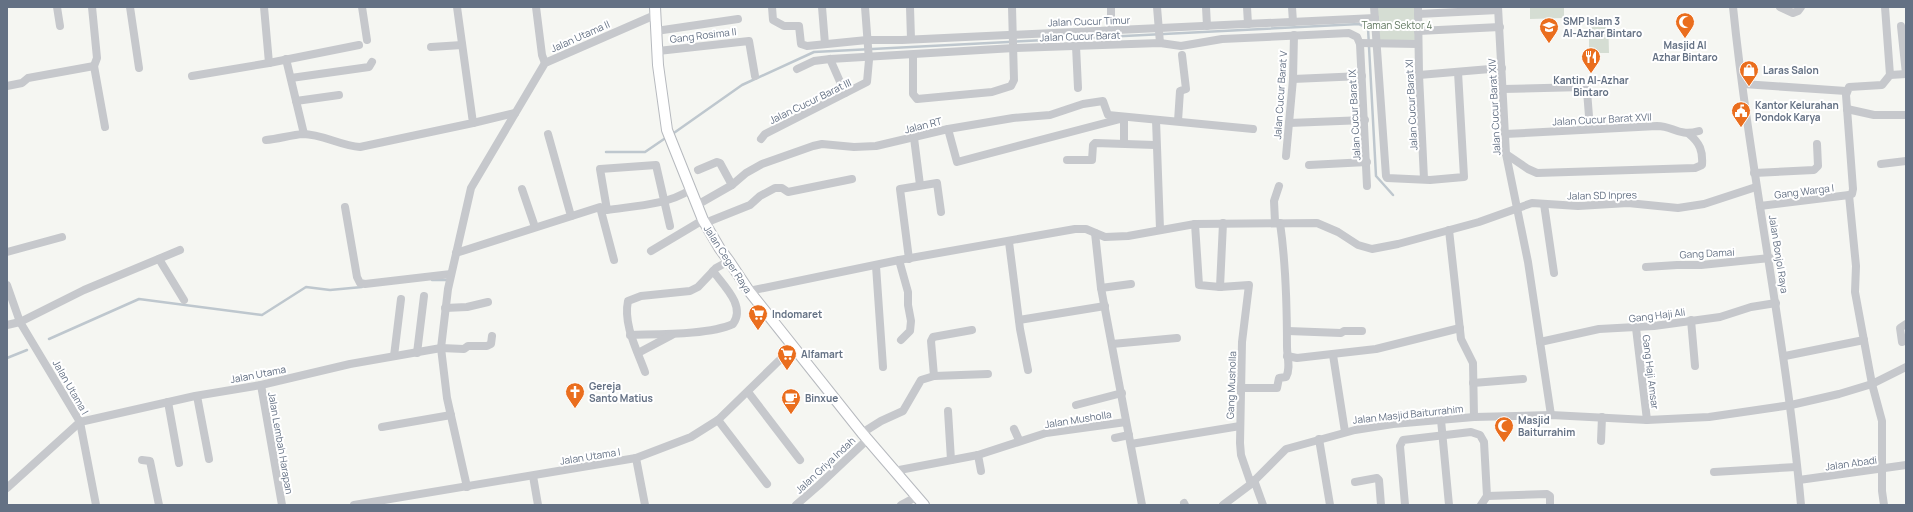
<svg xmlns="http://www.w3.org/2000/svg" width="1913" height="512" viewBox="0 0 1913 512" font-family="Manrope,sans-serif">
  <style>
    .green { fill: #d5ddd3 }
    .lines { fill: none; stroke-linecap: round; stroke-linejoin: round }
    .stream { stroke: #bec7ce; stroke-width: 2.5 }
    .major-casing { stroke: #b6b9be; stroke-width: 12 }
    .minor { stroke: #c6c8cc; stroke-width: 8 }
    .major { stroke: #fff; stroke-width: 10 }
    .labels { text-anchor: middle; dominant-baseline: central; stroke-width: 4; stroke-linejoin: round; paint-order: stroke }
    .street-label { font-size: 10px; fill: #647184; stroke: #fff }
    .poi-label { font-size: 10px; font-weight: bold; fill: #647184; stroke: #fff; text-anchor: start }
    .park-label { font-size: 10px; fill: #647b63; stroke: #fff }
  </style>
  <rect width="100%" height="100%" fill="#f5f6f2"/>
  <g class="green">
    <path d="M1374,7H1418L1420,42L1375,43Z"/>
    <path d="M1530,7H1564V18L1530,19Z"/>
    <path d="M1608,17L1609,53H1589V18Z"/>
  </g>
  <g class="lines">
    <g class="stream">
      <path d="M671,135L742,85L814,52L1359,24L1368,28L1376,176L1393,195"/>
      <path d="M606,152H645L667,137"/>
      <path d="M432,280H447"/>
      <path d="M49,339L139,299L262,315L306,287L330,290L362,287"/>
      <path d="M7,358L27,350"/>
    </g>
    <g class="major-casing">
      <path id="major" d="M655,7L658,65L667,130L703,220L720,249L729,261L749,291L862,433L924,505"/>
    </g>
    <g class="minor">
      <path d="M57,7L60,26"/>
      <path d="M92,7L97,58L94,66"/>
      <path d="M130,7L139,68"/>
      <path d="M264,7L269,63"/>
      <path d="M362,7L367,40"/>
      <path d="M536,7L542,55L545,63"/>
      <path d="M772,7L773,20L784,26H799L801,44L807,46L867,40H902L1375,18"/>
      <path d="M822,7L825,44"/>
      <path d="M910,7L911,39"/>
      <path d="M1157,7L1160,43"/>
      <path d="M1206,7L1207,26"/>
      <path d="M1247,7L1248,24"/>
      <path d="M1292,7L1293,22"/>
      <path d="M1374,7L1386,176L1387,178L1430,180L1464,177L1458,72"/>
      <path d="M1418,7L1419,75L1424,179"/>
      <path d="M1498,7L1506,154L1528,262L1551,415"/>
      <path d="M1733,7C1750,174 1786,338 1801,505"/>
      <path d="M1780,7L1793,13L1798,11L1801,7"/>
      <path d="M1885,7L1890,75"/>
      <path d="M1418,14L1498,10"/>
      <path d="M1901,26L1906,74"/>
      <path d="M1111,30V7"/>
      <path d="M656,31L738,19"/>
      <path d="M1418,31L1500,27"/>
      <path d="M1360,43L1418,44"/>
      <path d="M1076,46L1078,88"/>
      <path d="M431,47L462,45"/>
      <path d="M658,51L749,41L755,76"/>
      <path d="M913,55V94L917,99L992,92L1011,86L1014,80L1012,7"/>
      <path d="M286,59L304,134"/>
      <path d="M830,59L845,93"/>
      <path d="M94,66L105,127"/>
      <path d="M797,69L814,61L830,59L1014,48L1160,43L1181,46L1222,39L1349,33L1357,37L1360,44L1367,186"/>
      <path d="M1419,75L1502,68"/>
      <path d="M192,76L269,63L359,45"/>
      <path d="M291,78L369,67L372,62"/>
      <path d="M1293,79L1362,76"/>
      <path d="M1743,84L1846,91"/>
      <path d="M7,86L22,83L28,78L94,66"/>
      <path d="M1503,89L1584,87L1587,91L1590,129"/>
      <path d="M296,101L339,95"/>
      <path d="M1847,109L1874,115H1906"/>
      <path d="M1156,120L1160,229"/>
      <path d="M1178,121L1180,91L1186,89L1182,55"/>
      <path d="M473,123L515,113"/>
      <path d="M1289,123L1365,120"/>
      <path d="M948,129L957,162L1124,118V143"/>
      <path d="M548,134L571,216"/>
      <path d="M1505,134L1657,126C1674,126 1678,137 1699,131"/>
      <path d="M914,138L920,185"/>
      <path d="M761,139L765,134L867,82L869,60L865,7"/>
      <path d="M266,140C278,139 291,135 303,134C322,134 341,146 360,147L473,123L457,7"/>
      <path d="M1506,154L1528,169L1537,173L1695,168L1702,165C1703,151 1700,143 1689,134"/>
      <path d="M1286,156L1293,79L1294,35"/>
      <path d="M1067,160H1092L1093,145L1095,143L1155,145"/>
      <path d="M1881,164L1906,161"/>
      <path d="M1309,165L1367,162"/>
      <path d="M698,170L717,162L720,163L732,185"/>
      <path d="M1754,173L1814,170L1818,166L1817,144"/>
      <path d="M522,189L535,227"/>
      <path d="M1544,204L1554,273"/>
      <path d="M697,205L732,185L746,173L762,164L813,146L822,144L854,147L876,146L948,129L1013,118L1050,115L1083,104L1103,101L1108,115L1253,129"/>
      <path d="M1760,206L1849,195"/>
      <path d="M345,207L357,277L360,283L365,284L451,274"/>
      <path d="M1275,222L1274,201L1279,186"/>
      <path d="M1223,223L1220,287L1249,285L1242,342L1240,443L1241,455L1251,484"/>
      <path d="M706,224L710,221L750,205L760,196L775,188H782L788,192L852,179"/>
      <path d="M1195,224L1199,285L1220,287"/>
      <path d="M670,226L656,165L600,169L607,210C634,206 667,205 690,190"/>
      <path d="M1449,230L1461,339L1473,363L1474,417"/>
      <path d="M1095,233L1101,288L1142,505"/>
      <path d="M1009,242L1020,329L1028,370"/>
      <path d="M651,251L703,220"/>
      <path d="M7,252L62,237"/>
      <path d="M456,253L600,207L614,260"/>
      <path d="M159,259L184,300"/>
      <path d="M909,259L900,189L937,183L941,212"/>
      <path d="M899,260L908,292V305L911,321L910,331L901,340"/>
      <path d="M876,266L883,367"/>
      <path d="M1646,267L1677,265H1701L1770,258"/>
      <path d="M7,285L20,322L80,422L96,505"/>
      <path d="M1101,288L1131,284"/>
      <path d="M749,291L899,260L1075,229H1086L1105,237L1128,236L1195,224L1317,223L1338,232L1358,245L1372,249L1398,244L1479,222L1532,203L1578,206L1628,203L1678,208L1704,204L1756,187"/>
      <path d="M445,308L467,307L488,302"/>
      <path d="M1019,320L1105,306"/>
      <path d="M1691,320L1695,366"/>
      <path d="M7,325L20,322L84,290L180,250"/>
      <path d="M1636,328L1647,420"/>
      <path d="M1288,331L1341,333L1344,331H1362"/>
      <path d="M630,335C658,334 709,335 733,324C746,306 724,286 713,271"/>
      <path d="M1540,342L1599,329L1654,326L1720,317L1751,307L1776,303"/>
      <path d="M1902,342L1900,328L1906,324"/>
      <path d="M1112,344L1177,338"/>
      <path d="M417,353L424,296"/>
      <path d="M638,353L672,335"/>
      <path d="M1333,355L1345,432"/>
      <path d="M394,356L401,299"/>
      <path d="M1287,356L1297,358L1376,349L1460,328"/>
      <path d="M1785,356L1864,340"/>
      <path d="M645,372C637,350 623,324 628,301L641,296L690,291L698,287L716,268L729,261"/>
      <path d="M934,376L988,374"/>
      <path d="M1473,383L1523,379"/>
      <path d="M261,385L282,505"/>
      <path d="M1240,388H1277L1279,378L1286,377C1291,368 1287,357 1287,347C1287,305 1286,264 1280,223"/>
      <path d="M748,392L800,460"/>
      <path d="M197,396L209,459"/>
      <path d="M168,402L179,463"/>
      <path d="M1076,405L1122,393"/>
      <path d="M948,411L951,460"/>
      <path d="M718,420L767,484"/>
      <path d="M1441,420L1449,505"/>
      <path d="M382,427L451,415"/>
      <path d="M1014,429L1019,440"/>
      <path d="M862,433L881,421L903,411L921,380L934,376L931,341L933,337L972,330"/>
      <path d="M1115,438L1129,435"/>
      <path d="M1319,439L1330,505"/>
      <path d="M1601,441L1602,417"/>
      <path d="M1131,444L1240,426"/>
      <path d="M978,455L981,471"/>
      <path d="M636,458L645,505"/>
      <path d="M142,460L150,461L159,505"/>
      <path d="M894,471L978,455L1046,433L1126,422"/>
      <path d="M1714,472L1796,467"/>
      <path d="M533,476L538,505"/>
      <path d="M1254,480L1263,505"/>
      <path d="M1799,480L1906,465"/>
      <path d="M1355,482L1377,478L1379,480L1381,505"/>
      <path d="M467,487L447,398L441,348L448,289L471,188L545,63L655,15"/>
      <path d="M7,488L80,422L195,396L261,385L350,364L441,348L464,349L468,346H487L491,344L492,336"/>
      <path d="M1487,496L1547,494L1550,496V505"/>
      <path d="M1184,503L1185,505"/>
      <path d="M354,505L636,458L691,437L718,420L793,347"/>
      <path d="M796,505L819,485L868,439"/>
      <path d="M901,505L916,497"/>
      <path d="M1223,505L1251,484L1286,449L1355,430L1393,424L1474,417L1551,415L1647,420L1709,417L1791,405L1839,394L1872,384L1906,367"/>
      <path d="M1405,505L1400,446L1403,440L1471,432L1480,435L1484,442L1487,496L1481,505"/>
      <path d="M1884,505L1882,491V421L1872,384L1855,292L1856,266L1849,195L1852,194L1853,189L1846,95L1849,87L1882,85L1890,75L1906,74"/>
    </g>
    <use href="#major" class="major"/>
  </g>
  <defs>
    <g id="mosque-pin" transform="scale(1)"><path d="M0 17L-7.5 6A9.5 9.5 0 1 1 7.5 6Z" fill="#ea6e1e" stroke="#fff"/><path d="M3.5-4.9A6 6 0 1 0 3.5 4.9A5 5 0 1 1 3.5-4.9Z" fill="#fff"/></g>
    <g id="school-pin" transform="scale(1)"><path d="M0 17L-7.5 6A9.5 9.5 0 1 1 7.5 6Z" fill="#ea6e1e" stroke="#fff"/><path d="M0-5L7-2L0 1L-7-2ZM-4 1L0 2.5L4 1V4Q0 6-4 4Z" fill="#fff"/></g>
    <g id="restaurant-pin" transform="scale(1)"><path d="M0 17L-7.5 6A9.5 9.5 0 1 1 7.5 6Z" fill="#ea6e1e" stroke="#fff"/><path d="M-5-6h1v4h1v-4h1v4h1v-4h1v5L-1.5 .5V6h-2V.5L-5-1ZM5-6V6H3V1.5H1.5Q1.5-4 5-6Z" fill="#fff"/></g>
    <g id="shop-pin" transform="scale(1)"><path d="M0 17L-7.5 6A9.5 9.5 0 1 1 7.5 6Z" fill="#ea6e1e" stroke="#fff"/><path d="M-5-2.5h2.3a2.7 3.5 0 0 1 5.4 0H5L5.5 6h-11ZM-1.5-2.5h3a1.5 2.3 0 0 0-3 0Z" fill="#fff"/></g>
    <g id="civic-pin" transform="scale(1)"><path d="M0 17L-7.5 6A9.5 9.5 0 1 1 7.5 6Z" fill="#ea6e1e" stroke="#fff"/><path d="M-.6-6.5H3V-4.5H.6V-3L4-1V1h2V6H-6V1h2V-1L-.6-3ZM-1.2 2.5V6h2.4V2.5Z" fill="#fff"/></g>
    <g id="supermarket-pin" transform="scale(1)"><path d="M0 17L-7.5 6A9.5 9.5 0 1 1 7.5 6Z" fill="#ea6e1e" stroke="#fff"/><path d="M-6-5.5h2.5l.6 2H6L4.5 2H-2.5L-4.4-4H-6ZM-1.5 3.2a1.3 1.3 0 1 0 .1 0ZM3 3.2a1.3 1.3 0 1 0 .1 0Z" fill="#fff"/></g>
    <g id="church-pin" transform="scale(1)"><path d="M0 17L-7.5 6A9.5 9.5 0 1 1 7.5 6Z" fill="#ea6e1e" stroke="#fff"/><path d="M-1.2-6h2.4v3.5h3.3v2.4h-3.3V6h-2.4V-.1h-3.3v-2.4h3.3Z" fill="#fff"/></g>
    <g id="cafe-pin" transform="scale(1)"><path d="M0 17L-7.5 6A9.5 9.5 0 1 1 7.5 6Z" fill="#ea6e1e" stroke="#fff"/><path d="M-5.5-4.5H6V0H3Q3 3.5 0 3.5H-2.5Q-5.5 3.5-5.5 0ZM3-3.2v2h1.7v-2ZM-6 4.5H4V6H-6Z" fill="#fff"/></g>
  </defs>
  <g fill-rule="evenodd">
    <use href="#mosque-pin" x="1685" y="22"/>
    <use href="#school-pin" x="1549" y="27"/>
    <use href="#restaurant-pin" x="1591" y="57"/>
    <use href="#shop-pin" x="1749" y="70"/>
    <use href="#civic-pin" x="1741" y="111"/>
    <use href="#supermarket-pin" x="758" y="314"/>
    <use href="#supermarket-pin" x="787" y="354"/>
    <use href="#church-pin" x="575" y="392"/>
    <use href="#cafe-pin" x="791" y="398"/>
    <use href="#mosque-pin" x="1504" y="426"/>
  </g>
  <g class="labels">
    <g class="street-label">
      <text transform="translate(1089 21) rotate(-2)">Jalan Cucur Timur</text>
      <text transform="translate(703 35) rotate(-7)">Gang Rosima II</text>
      <text transform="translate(580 36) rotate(-24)">Jalan Utama II</text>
      <text transform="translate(1080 36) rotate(-2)">Jalan Cucur Barat</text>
      <text transform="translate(1280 95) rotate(-86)">Jalan Cucur Barat V</text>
      <text transform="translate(810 101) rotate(-26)">Jalan Cucur Barat III</text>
      <text transform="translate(1411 105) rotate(-93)">Jalan Cucur Barat XI</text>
      <text transform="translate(1494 107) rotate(-93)">Jalan Cucur Barat XIV</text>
      <text transform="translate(1354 115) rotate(-93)">Jalan Cucur Barat IX</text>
      <text transform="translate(1602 119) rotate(-3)">Jalan Cucur Barat XVII</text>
      <text transform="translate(923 125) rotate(-14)">Jalan RT</text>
      <text transform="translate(1804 191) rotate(-7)">Gang Warga I</text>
      <text transform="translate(1602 195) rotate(-1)">Jalan SD Inpres</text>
      <text transform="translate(1707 253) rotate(-3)">Gang Damai</text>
      <text transform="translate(1779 254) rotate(81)">Jalan Bonjol Raya</text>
      <text transform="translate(728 259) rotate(57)">Jalan Ceger Raya</text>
      <text transform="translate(1657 315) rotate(-7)">Gang Haji Ali</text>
      <text transform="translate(1651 372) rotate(83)">Gang Haji Amsar</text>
      <text transform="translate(258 374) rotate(-11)">Jalan Utama</text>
      <text transform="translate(1231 385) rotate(-88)">Gang Musholla</text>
      <text transform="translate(71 387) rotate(60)">Jalan Utama I</text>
      <text transform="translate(1408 414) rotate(-6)">Jalan Masjid Baiturrahim</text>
      <text transform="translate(1078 419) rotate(-9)">Jalan Musholla</text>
      <text transform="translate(281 443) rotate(80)">Jalan Lembah Harapan</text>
      <text transform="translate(590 456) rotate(-9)">Jalan Utama I</text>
      <text transform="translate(1851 463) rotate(-8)">Jalan Abadi</text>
      <text transform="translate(825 465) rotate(-43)">Jalan Griya Indah</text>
    </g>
    <g class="poi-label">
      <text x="1563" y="21">SMP Islam 3<tspan x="1563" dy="12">Al-Azhar Bintaro</tspan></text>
      <text x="1685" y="45" text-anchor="middle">Masjid Al<tspan x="1685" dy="12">Azhar Bintaro</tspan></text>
      <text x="1763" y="70">Laras Salon</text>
      <text x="1591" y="80" text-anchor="middle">Kantin Al-Azhar<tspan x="1591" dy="12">Bintaro</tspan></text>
      <text x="1755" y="105">Kantor Kelurahan<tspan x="1755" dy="12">Pondok Karya</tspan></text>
      <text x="772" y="314">Indomaret</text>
      <text x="801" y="354">Alfamart</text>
      <text x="589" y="386">Gereja<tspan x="589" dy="12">Santo Matius</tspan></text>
      <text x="805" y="398">Binxue</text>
      <text x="1518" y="420">Masjid<tspan x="1518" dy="12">Baiturrahim</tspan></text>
    </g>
    <g class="park-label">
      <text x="1397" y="25">Taman Sektor 4</text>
    </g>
  </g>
  <rect width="1913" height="512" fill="none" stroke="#647184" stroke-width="16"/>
</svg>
